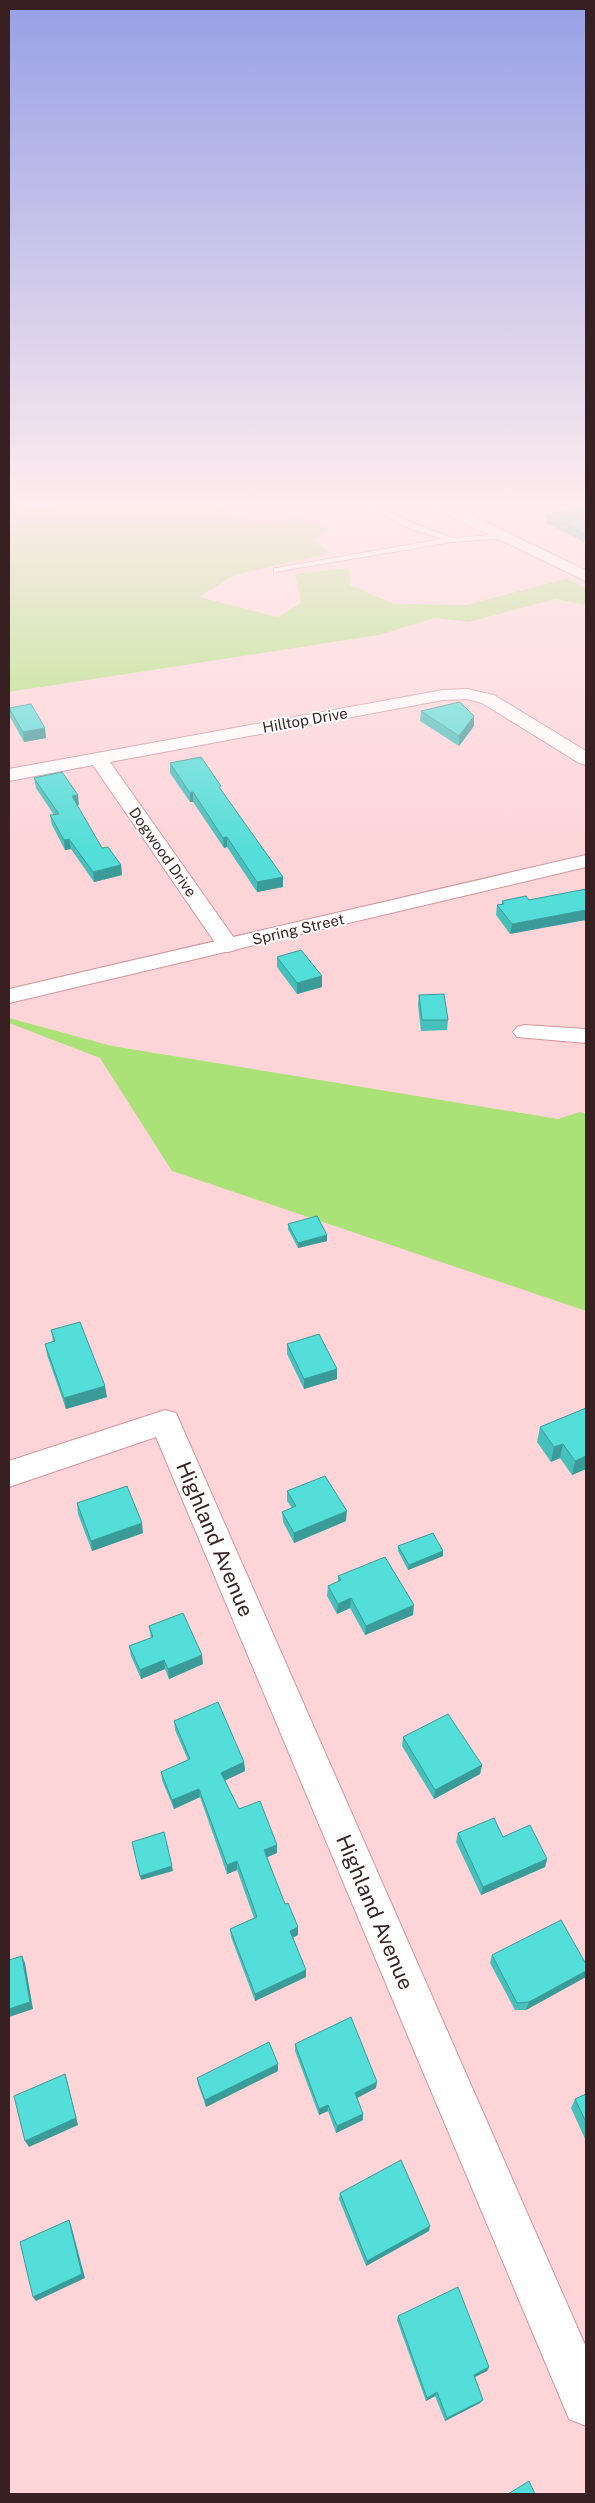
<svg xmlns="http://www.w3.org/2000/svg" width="595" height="2503" viewBox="0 0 595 2503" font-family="'Public Sans',sans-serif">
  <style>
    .green { fill: #abe277 }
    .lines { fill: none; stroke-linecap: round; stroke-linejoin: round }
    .service-casing { stroke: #d3949b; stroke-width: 2 }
    .minor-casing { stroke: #d3949b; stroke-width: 2 }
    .tertiary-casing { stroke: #d3949b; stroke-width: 2 }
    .service { fill: #fff; fill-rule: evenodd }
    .minor { fill: #fff; fill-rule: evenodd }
    .tertiary { fill: #fff; fill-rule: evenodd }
    .wall { fill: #47bfbb }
    .shaded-wall { fill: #3a9b98 }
    .building { fill: #53ded9; stroke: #3a9b98 }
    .labels { text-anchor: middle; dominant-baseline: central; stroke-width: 4; stroke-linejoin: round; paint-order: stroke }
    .far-street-label { font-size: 15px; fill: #371f22; stroke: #fff }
    .near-street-label { font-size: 21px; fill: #371f22; stroke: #fff }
  </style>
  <rect width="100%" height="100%" fill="#fdd5d9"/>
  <g class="green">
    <path d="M9,501L37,510L80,501H184L221,507L253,522L300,519L328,529L314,541L330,553L234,575L199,597L278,617L301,603L295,574L349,568L350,585L394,604L466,605L566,579L586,588V605L556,599L468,622L435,618L379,635L9,692Z"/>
    <path d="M9,1018L112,1046L558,1119L580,1112L586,1114V1311L172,1171L100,1058L9,1023Z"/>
  </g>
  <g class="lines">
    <g class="service-casing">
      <path id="service" d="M356,501H364L415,524L452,538L505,534L509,536L505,538L451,542L274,572V568H277L442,539L409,528Z"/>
    </g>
    <g class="minor-casing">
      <g id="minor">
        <path d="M467,689L494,695L586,751V765L579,763L482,703L467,699L443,700L110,762L239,945L236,950L228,952L220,950L93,765L9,781V769L443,690Z"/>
        <path d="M525,1025L586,1029V1043L517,1037L513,1032L517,1027Z"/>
        <path d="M165,1410L176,1413L180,1422L586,2347V2426L569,2419L156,1437L9,1487V1461Z"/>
      </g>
    </g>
    <g class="tertiary-casing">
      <g id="tertiary">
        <path d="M423,501H440L586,570V581L425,504Z"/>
        <path d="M586,855V867L9,1003V989Z"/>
      </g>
    </g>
    <use href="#service" class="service"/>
    <use href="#minor" class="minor"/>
    <use href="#tertiary" class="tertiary"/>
  </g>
  <g class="wall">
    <path d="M586,505V543L546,523L547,515Z"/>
    <path d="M9,708L46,738L24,742L10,717Z"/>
    <path d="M421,711L474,726L459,746L420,721Z"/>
    <path d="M170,763L221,790L283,877V887L257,892L227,847L224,848L193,802H190L170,773Z"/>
    <path d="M34,778L79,805H77L102,848L121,865L122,875L94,882L71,849L65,850L52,825L50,815H54L36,788Z"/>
    <path d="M526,896L510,934L496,915L497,905L502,904V901Z"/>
    <path d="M277,957L322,987L297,994L277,967Z"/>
    <path d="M419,995L448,1020L447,1030L421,1031L418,1005Z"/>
    <path d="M288,1224L327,1241L298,1248L288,1229Z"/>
    <path d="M51,1330L107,1397L66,1409L47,1355L45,1344L53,1341Z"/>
    <path d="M287,1344L337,1379L304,1389L287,1354Z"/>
    <path d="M586,1408V1469L572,1475L560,1458L551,1462L537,1442L540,1427Z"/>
    <path d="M287,1491L346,1521L294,1543L283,1522L282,1512L292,1508L287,1501Z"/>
    <path d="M77,1503L143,1533L92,1551L78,1514Z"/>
    <path d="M398,1546L443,1551V1556L408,1570L398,1551Z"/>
    <path d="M338,1576L413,1615L365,1635L350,1608L337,1614L327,1596L328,1586L338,1582Z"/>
    <path d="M149,1626L203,1664L169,1679L165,1669L141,1679L131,1656L129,1646L151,1638Z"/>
    <path d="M174,1721L244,1762L245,1771L225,1780L239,1809L277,1853L267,1857L285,1904L298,1935L293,1938L306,1970V1977L255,2001L231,1937L230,1929L254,1918L237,1870L227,1874L200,1797L174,1809L162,1780L161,1772L188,1760L175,1730Z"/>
    <path d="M403,1737L482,1765L480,1774L434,1799L402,1746Z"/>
    <path d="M458,1833L503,1837L547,1859L545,1867L481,1895L456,1842Z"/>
    <path d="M492,1955L586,1964V1976L526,2010H515L490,1963Z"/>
    <path d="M295,2044L376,2088L357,2098L363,2120L336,2133L328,2111L319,2115L295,2051Z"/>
    <path d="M278,2071L206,2107L198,2084L197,2078Z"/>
    <path d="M586,2094V2141L571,2108L575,2099Z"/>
    <path d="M340,2193L429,2231L366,2266L339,2199Z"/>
    <path d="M398,2316L489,2367L487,2371L474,2377L480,2403L445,2421L435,2396L426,2401L397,2320Z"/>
  </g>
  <g class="shaded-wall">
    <path d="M474,716V726L459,746V736Z"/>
    <path d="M45,728L46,738L24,742L23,732Z"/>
    <path d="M193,792V802H190V793Z"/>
    <path d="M78,795L79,805L73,806L72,796Z"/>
    <path d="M227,837V847L224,848L223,838Z"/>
    <path d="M69,839L71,849L65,850L64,840Z"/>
    <path d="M121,865L122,875L94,882L93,872Z"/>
    <path d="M283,877V887L257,892V882Z"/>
    <path d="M586,910V920L510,934L512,924Z"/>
    <path d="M322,976V987L297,994V983Z"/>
    <path d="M327,1235V1241L298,1248V1243Z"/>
    <path d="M337,1369V1379L304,1389V1379Z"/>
    <path d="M105,1386L107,1397L66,1409L64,1398Z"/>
    <path d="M563,1444L560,1458L551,1462L554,1447Z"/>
    <path d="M586,1456V1469L572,1475L575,1461Z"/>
    <path d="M347,1511L346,1521L294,1543V1533Z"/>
    <path d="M142,1523L143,1533L92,1551L91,1541Z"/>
    <path d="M443,1551V1556L408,1570L409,1565Z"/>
    <path d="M351,1598L350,1608L337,1614L338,1604Z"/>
    <path d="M414,1605L413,1615L365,1635L366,1626Z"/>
    <path d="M202,1655L203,1664L169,1679L168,1669Z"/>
    <path d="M164,1660L165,1669L141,1679L140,1670Z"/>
    <path d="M244,1762L245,1771L222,1782L221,1773Z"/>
    <path d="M482,1765L480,1774L434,1799L435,1790Z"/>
    <path d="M199,1789L200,1797L174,1809L172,1800Z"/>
    <path d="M277,1845V1853L265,1858L264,1850Z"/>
    <path d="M547,1859L545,1867L481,1895L483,1887Z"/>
    <path d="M237,1861V1870L227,1874V1865Z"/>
    <path d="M172,1866L173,1871L141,1880L140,1876Z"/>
    <path d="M298,1927V1935L290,1939V1931Z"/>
    <path d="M22,1956L25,1963L33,2009L9,2017V2009Z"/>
    <path d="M306,1970V1977L255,2001V1994Z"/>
    <path d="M586,1971V1977L526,2010L529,2002Z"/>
    <path d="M278,2064V2071L206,2107L205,2100Z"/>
    <path d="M65,2074L67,2081L78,2125L29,2147L25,2141Z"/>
    <path d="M377,2082L376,2088L355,2099V2093Z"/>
    <path d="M328,2105V2111L319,2115V2109Z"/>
    <path d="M363,2114V2120L336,2133L337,2126Z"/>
    <path d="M69,2220L71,2225L85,2278L36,2301L33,2297Z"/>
    <path d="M430,2226L429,2231L366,2266L367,2261Z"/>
    <path d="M489,2367L487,2371L471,2379L474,2375Z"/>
    <path d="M437,2392L435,2396L426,2401L427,2398Z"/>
    <path d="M483,2400L480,2403L445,2421L447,2418Z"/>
  </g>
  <g class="building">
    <path d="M586,505V535L547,515Z"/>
    <path d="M460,702L474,716L459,736L421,711Z"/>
    <path d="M31,704L45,728L23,732L9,708Z"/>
    <path d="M201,757L221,786L219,787L283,877L257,882L227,837L223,838L193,792L190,793L170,763Z"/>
    <path d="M62,772L78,795L72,796L102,848L108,847L121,865L93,872L69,839L64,840L50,815L59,814L34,778Z"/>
    <path d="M586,889V910L512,924L497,905L504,904L502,901L526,896L529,900Z"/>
    <path d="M301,950L322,976L297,983L277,957Z"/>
    <path d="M444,994L448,1020H422L419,995Z"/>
    <path d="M317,1216L327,1235L298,1243L288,1224Z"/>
    <path d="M80,1322L105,1386L64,1398L45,1344L55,1341L51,1330Z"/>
    <path d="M319,1334L337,1369L304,1379L287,1344Z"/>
    <path d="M586,1408V1456L575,1461L563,1444L554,1447L540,1427Z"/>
    <path d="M325,1476L347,1511L294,1533L282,1512L296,1506L287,1491Z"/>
    <path d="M127,1486L142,1523L91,1541L77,1503Z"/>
    <path d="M433,1533L443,1551L409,1565L398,1546Z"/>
    <path d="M385,1557L414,1605L366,1626L351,1598L338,1604L328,1586L341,1580L338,1576Z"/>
    <path d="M183,1613L202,1655L168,1669L164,1660L140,1670L129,1646L153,1637L149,1626Z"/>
    <path d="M218,1702L244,1762L221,1773L239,1809L260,1801L277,1845L264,1850L285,1904L288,1903L298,1927L290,1931L306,1970L255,1994L230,1929L257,1917L237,1861L227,1865L199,1789L172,1800L161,1772L190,1759L174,1721Z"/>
    <path d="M448,1714L482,1765L435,1790L403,1737Z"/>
    <path d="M494,1818L503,1837L530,1825L547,1859L483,1887L458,1833Z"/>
    <path d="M164,1832L172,1866L140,1876L132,1842Z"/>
    <path d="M561,1920L586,1964V1971L529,2002L517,2003L492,1955Z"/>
    <path d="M22,1956L30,2002L9,2009V1960Z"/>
    <path d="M351,2017L377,2082L355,2093L363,2114L337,2126L328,2105L319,2109L295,2044Z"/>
    <path d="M269,2042L278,2064L205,2100L197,2078Z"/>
    <path d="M65,2074L76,2118L25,2141L14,2096Z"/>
    <path d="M586,2094V2122L575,2099Z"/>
    <path d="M401,2160L430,2226L367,2261L340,2193Z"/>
    <path d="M69,2220L82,2274L33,2297L20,2242Z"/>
    <path d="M458,2287L489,2367L474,2375L483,2400L447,2418L437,2392L427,2398L398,2316Z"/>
    <path d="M529,2481L535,2494H508Z"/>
  </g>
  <linearGradient id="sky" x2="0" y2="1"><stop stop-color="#97a0e6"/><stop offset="0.59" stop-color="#feecee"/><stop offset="1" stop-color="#feecee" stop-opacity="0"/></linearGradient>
  <rect width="595" height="851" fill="url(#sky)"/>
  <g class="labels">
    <g class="far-street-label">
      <text transform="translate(305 720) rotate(-10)">Hilltop Drive</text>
      <text transform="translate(163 852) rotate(55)">Dogwood Drive</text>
      <text transform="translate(298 929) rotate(-13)">Spring Street</text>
    </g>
    <g class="near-street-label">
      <text transform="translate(215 1539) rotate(67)">Highland Avenue</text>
      <text transform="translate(375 1912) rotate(67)">Highland Avenue</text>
    </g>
  </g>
  <rect width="595" height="2503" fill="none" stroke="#371f22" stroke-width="20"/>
</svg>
